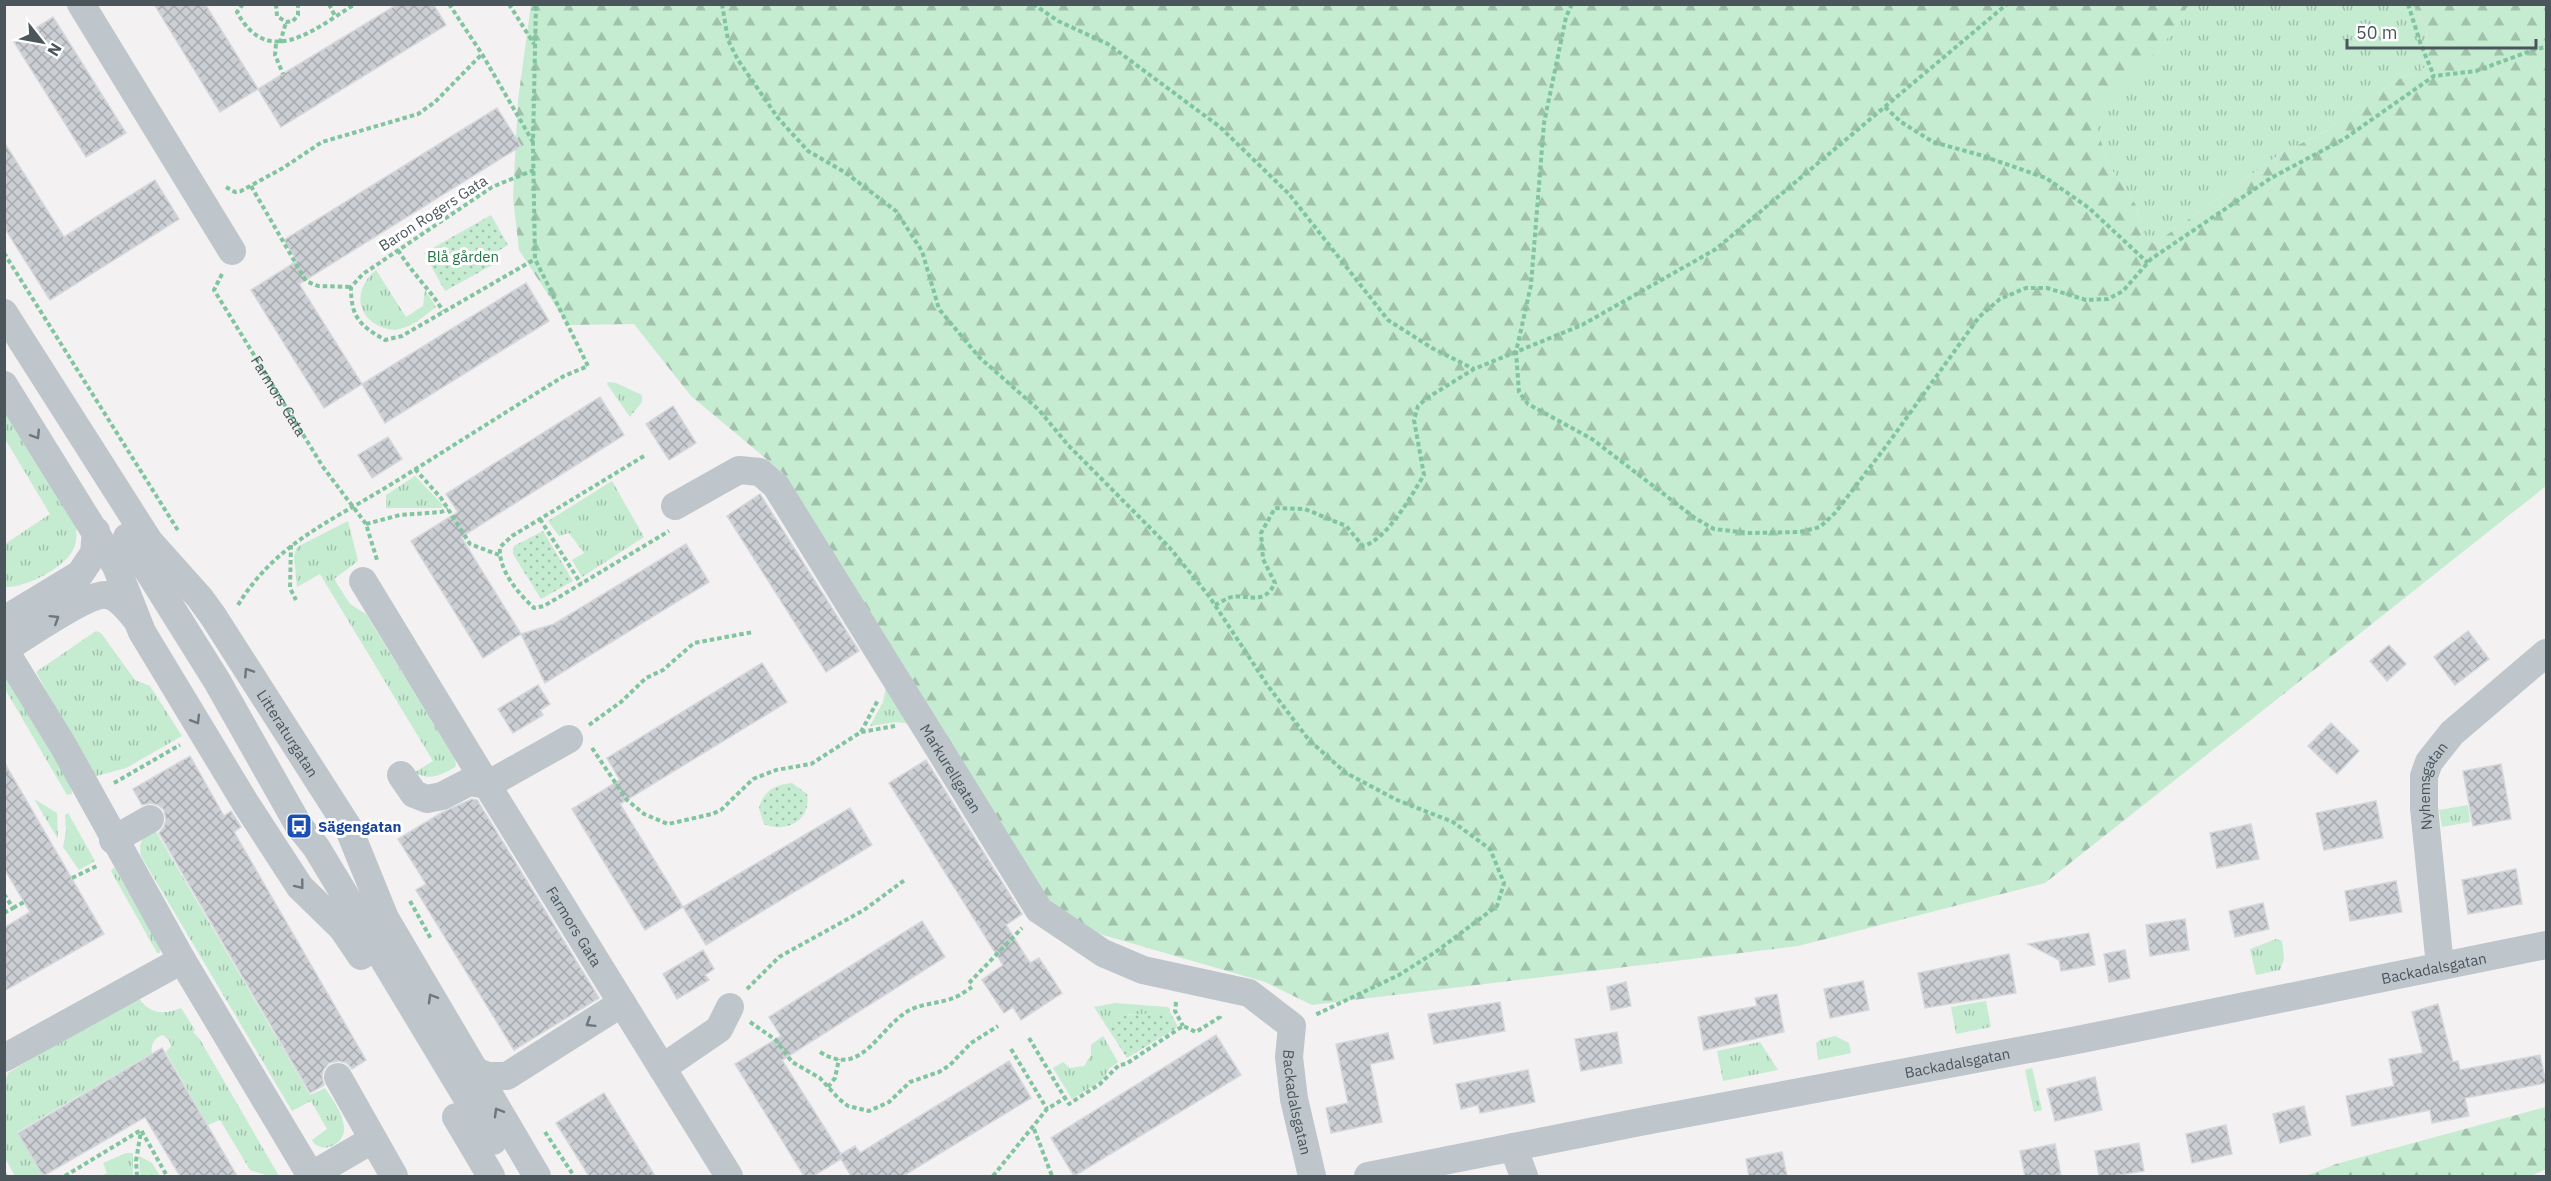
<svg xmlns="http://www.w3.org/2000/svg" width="2551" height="1181" viewBox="0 0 2551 1181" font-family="'IBM Plex Sans',sans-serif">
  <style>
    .grass { fill: url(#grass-tufts) }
    .forest { fill: url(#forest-firs) }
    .park { fill: url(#park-dots) }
    .building { fill: url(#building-cross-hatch); stroke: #d5d7db; stroke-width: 1.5 }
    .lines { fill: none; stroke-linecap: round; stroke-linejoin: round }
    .path { stroke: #80c59f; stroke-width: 4; stroke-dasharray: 4.5 3; stroke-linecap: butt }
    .minor { stroke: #bec6cc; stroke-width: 28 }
    .oneway { stroke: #6d777e }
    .labels { text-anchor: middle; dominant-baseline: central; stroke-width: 6; stroke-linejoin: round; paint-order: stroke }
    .street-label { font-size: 15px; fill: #4a555c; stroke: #fff }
    .park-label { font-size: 15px; fill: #227747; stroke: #fff }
    .transit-label { font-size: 15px; font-weight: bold; fill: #164399; stroke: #fff; text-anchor: start }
  </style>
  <defs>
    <pattern id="grass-tufts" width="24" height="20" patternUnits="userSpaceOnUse" patternTransform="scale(1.5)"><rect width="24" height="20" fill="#c5ebd1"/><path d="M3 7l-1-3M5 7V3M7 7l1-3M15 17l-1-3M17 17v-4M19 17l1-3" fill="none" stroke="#a2c1ad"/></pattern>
    <pattern id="forest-firs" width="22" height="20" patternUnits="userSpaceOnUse" patternTransform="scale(1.5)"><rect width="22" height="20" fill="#c5ebd1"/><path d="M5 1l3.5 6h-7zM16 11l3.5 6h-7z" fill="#a2c1ad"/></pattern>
    <pattern id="park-dots" width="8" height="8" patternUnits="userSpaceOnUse" patternTransform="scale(1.5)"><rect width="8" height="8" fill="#c5ebd1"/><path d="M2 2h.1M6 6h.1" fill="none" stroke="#a2c1ad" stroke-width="1.8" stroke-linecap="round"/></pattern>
    <pattern id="building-cross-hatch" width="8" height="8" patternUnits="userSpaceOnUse" patternTransform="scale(1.5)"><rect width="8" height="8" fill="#cbced2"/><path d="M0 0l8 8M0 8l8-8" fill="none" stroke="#a7aaae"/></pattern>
  </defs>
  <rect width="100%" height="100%" fill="#f3f1f1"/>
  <g class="grass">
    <path d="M2191,5H2414L2426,27L2428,66L2397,80L2347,114L2326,131L2280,154L2154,244L2141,233L2138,208L2108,164L2090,107C2128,78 2166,51 2187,7Z"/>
    <path d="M376,270L406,317L423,306L425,290L436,307C425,315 413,327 399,329C393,331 387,329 381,327C354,315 355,287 376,270Z"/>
    <path d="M608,382L616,383L642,395V402L630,417L607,384Z"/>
    <path d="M5,405L74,518C77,529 78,539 73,550C63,569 25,588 5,587V544L50,514L5,439Z"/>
    <path d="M415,476L443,505L441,508H386V495Z"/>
    <path d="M612,481L644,537L582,577L572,560L584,553L569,533L559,536L548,521Z"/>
    <path d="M348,521L358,561L334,579L350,604L366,614L455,759L456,766C445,774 428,782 415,772L433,761L320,574L297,587L294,556L297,547Z"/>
    <path d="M96,631L101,633L135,680L150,686L182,736L126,768L93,777L36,672Z"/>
    <path d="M4,673L71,785L72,794L67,795L5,689Z"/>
    <path d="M886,687L912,724L896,722L870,726L883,702Z"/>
    <path d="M34,799L57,813L58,839Z"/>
    <path d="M2468,805L2470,822L2442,827L2439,810Z"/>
    <path d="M68,813L95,861L79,870L63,847L66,832L65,815Z"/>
    <path d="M154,828L310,1095L325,1088C332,1099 343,1113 344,1127C346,1144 321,1156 312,1140L327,1129L311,1101L292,1111L141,856C138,842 143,835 154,828Z"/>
    <path d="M114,867L160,948V953H157L111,871Z"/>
    <path d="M2276,939L2282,941L2284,959L2280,970L2256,975L2250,949Z"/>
    <path d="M137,995C147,1013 162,1016 181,1008L195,1030L193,1032L199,1038L279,1176H269L250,1170L220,1120L208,1125L166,1052L171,1046L169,1040L163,1035C155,1037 150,1045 152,1053L17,1132L42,1176H15L5,1158V1083L8,1073Z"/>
    <path d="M1986,1001L1991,1027L1956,1034L1951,1007Z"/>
    <path d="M1115,1003L1167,1007L1170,1009V1012L1167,1015L1130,1014L1107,1027L1094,1007Z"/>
    <path d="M1103,1036L1118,1062L1109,1069L1102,1080L1072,1099L1053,1068L1063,1062L1070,1068L1084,1066L1091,1055V1045Z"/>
    <path d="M1835,1036L1849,1043L1851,1053L1818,1060L1816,1043L1820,1040Z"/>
    <path d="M1760,1042L1778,1070L1723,1081L1717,1051Z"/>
    <path d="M2032,1068L2042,1110L2034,1112L2025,1070Z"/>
    <path d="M126,1153H133V1176H101L107,1173L103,1163Z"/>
    <path d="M139,1156L152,1163L160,1176H140Z"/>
  </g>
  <g class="forest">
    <path d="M531,5H2191L2187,7C2166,51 2128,78 2091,108L2108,164L2138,208L2141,233L2154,244L2280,154L2326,131L2347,114L2397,80L2428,66L2426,27L2414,5H2546V486L2045,883L1798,946L1312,1005L1265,982L1079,928L1032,888L782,472L691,396L634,324L568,325L519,250L513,197L518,100Z"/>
    <path d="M2546,1107V1169L2531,1176H2306L2336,1164Z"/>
  </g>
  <g class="park">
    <path d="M491,215L508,245L490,256L494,264L445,291L424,253Z"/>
    <path d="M543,531L573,581L541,599L513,554L514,546Z"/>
    <path d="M792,783L807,794C812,820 786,834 764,824L759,808C764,790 775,785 792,783Z"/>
    <path d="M1170,1012L1178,1027L1127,1058L1107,1027C1124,1010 1146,1014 1167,1015Z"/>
  </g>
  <g class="building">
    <path d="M154,4H205L258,89L220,112Z"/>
    <path d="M398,4H433L446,25L281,127L258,89Z"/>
    <path d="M53,17L126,133L86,157L14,42Z"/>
    <path d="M497,108L521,146L299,284L362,384L324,408L251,290L297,261L284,240Z"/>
    <path d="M4,142L64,237L155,180L179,219L50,300L4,227Z"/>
    <path d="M526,283L549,321L385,423L362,384Z"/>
    <path d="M600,397L624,435L461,537L521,634L483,658L411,541L458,512L446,494Z"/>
    <path d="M673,406L696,443L669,460L646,424Z"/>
    <path d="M388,437L402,459L372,478L358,455Z"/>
    <path d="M760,494L859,651L826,672L727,516Z"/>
    <path d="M686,544L709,582L545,683L521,634L554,624Z"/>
    <path d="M2468,631L2489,659L2455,685L2434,657Z"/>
    <path d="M2389,645L2406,664L2387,681L2370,661Z"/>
    <path d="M762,663L787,702L620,804L683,907L645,930L572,809L620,780L607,758Z"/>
    <path d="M538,685L550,704L540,710L543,715L513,733L498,709Z"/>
    <path d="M2331,723L2359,751L2337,774L2308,746Z"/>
    <path d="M190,756L224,816L231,811L241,827L234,832L366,1060L352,1069L347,1063L339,1061L329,1063L324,1069L322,1076L324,1085L310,1093L159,833L164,827L166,820L164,810L158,805L151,803L142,805L133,789Z"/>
    <path d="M926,760L1022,914L1006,925L1030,963L1039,958L1062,993L1021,1020L1013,1007L1004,1013L982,980L1003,965L889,783Z"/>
    <path d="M4,762L104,934L4,991V928L30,912L4,868Z"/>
    <path d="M2501,764L2511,819L2473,826L2463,771Z"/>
    <path d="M472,799L477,800L599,998L514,1050L416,890L426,884L398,839L441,813Z"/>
    <path d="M2376,801L2383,838L2324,850L2316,813Z"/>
    <path d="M850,808L872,845L706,945L683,907Z"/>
    <path d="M2251,824L2259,859L2217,868L2210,833Z"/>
    <path d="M2516,869L2522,904L2468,914L2462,880Z"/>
    <path d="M2396,881L2402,912L2350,921L2345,891Z"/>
    <path d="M2263,903L2269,929L2235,937L2229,911Z"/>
    <path d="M2185,919L2189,950L2150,956L2146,925Z"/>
    <path d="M922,921L945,957L782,1060L841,1154L855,1146L860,1153L1009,1061L1031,1098L903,1176H851L841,1159L813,1176H804L735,1064L781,1036L769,1017Z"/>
    <path d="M2089,933L2095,965L2061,971L2059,960L2028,944Z"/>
    <path d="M703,950L714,969L705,975L709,980L677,999L663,974Z"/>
    <path d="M2125,950L2130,978L2109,982L2104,954Z"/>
    <path d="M2009,954L2016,993L1925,1008L1918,973Z"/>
    <path d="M1863,981L1869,1010L1830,1018L1824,989Z"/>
    <path d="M1626,982L1631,1006L1611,1010L1607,987Z"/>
    <path d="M1777,994L1784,1032L1704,1050L1698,1017L1757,1006L1755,998Z"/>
    <path d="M1500,1002L1505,1031L1434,1044L1428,1014Z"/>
    <path d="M2438,1004L2453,1062L2458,1061L2460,1070L2540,1055L2546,1083L2465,1098L2469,1116L2432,1123L2430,1110L2352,1126L2346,1096L2394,1086L2389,1059L2423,1053L2412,1012Z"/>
    <path d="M1617,1032L1622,1063L1581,1071L1575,1039Z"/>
    <path d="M1388,1033L1394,1059L1370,1064L1382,1122L1331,1133L1326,1108L1348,1103L1336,1044Z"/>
    <path d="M1216,1035L1241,1075L1074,1176L1051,1138Z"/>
    <path d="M162,1048L237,1176H180L145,1117L43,1176L18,1133Z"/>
    <path d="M1528,1070L1535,1102L1480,1113L1478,1105L1461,1109L1456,1084Z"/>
    <path d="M2095,1077L2102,1110L2055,1121L2047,1089Z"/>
    <path d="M604,1093L655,1176H589L556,1123Z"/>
    <path d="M2304,1106L2311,1135L2280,1143L2273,1114Z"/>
    <path d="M2226,1125L2232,1154L2192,1163L2186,1134Z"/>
    <path d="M2139,1143L2144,1171L2114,1176H2099L2095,1151Z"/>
    <path d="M2055,1144L2061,1176H2025L2020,1151Z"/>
    <path d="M1782,1152L1787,1176H1749L1746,1159Z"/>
  </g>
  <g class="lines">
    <g class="path">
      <path d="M243,4L237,12C268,70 315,29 355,4"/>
      <path d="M276,4L277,16L286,22L293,21L298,15V4"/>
      <path d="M329,4L335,16"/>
      <path d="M449,4L482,54L533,142"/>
      <path d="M509,4L534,44"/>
      <path d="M722,4L728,40L738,60L778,118L808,151L846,173L896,211L922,251L939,309L979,357L1039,410L1068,445L1169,547L1209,596L1268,686L1309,740L1346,773L1397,800L1453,822L1490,849L1504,883L1497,906L1437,951L1399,975L1315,1015"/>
      <path d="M1033,4L1058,21L1108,44L1220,127L1289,194L1388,320L1432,348L1474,369"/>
      <path d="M1572,4L1566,17L1544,123L1531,285L1516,352L1519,392L1528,404L1592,439L1695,518L1714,529L1749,533L1800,532L1820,527L1835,513L1887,445L1979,317L2000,299L2026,288H2047L2086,300L2108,299L2123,291L2151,259L2271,178L2344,139L2434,76L2476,71L2536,49L2546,47"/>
      <path d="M2408,4L2421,45L2434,76"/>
      <path d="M280,43L286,22"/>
      <path d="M276,44L275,55L283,74"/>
      <path d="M1885,107L1901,122L1933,142L1980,155L2046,178L2089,208L2148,263"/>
      <path d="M534,170L492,187L363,274L351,287C351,317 359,325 385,340L402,336L535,259"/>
      <path d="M251,186L306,281L318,286L351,287"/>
      <path d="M226,187L235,192L241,191L283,168L322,142L418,114L435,102L482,54"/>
      <path d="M398,250C411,272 429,288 443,311"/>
      <path d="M4,253L179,532"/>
      <path id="s1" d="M222,274L214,290L323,467L366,524L377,560"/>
      <path d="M644,456L512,536L500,547C498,570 518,593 534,608L544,606L669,531"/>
      <path d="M415,469L441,498L470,544L499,555"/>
      <path d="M540,519L581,584"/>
      <path d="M366,524L400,515L441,512L448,509"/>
      <path d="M291,545L290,588L296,600"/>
      <path d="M238,605C276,543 330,522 390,485C448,449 506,412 564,376L588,366L535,259L533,143L536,4"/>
      <path d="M1215,605C1219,603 1224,600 1228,598C1246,592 1263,608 1275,583L1263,559L1261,533L1275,508L1305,509L1346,526L1363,546C1387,540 1411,496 1424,475L1414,420L1418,406L1427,398L1474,369L1582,325L1716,249L2007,4"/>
      <path d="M589,725L621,702L646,678L663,670L694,643L753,632"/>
      <path d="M861,732L878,700"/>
      <path d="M592,748L627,800L644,814L668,824L712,814L721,810L753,779L776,770L811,764L861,732L895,726"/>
      <path d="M114,783L180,745"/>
      <path d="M72,878L99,865"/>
      <path d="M4,894L13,908L4,913"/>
      <path d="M410,901L431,939"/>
      <path d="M13,908L24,902"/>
      <path d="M969,983L1022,928"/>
      <path d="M747,989L779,957L864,910L906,879"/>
      <path d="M1176,1002L1175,1011L1183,1026"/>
      <path d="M750,1022L776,1040L792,1062L820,1078L839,1099L848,1106L869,1111L889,1102L910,1082L939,1072L950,1065L971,1043L998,1026"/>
      <path d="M1029,1038L1065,1098"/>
      <path d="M1011,1049L1047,1109"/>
      <path d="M820,1052C864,1080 879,1024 912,1009C926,1003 942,1003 956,997C962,994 967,990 972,987"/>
      <path d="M828,1087L835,1078L839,1059"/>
      <path d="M1034,1129L1052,1176"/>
      <path d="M545,1132L574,1176"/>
      <path d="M4,1174L6,1176"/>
      <path d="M65,1176L141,1130L167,1176"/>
      <path d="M137,1176L136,1161L141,1131"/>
      <path d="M993,1176L1047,1109L1065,1098L1069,1104L1100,1084L1119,1065L1126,1064L1183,1026L1196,1032L1220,1017V1014"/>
    </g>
    <g class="minor">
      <path d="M81,4L232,251"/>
      <path id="s2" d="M4,313L149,541L200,598L213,616L348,827L385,918L537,1176"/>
      <path d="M4,385L116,566L142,632L246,804L300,887L342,928L361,956"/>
      <path id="s3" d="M675,506L739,470L760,472L776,486L1039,910L1103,953L1143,970L1249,993L1292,1026L1289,1057L1294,1099L1312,1176"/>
      <path d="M127,537L217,681L299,826L316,847L493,1141"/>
      <path d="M363,581L487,785L569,739"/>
      <path d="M4,620L80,574L94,553L96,531"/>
      <path d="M4,649L64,747L182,960L311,1176"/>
      <path d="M5,649C24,638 88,592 107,595C118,597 128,609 135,618"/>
      <path id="s4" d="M401,775L414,794L427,799L442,796L469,782L487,785L729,1176"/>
      <path d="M113,840L150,819"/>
      <path id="s5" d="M2440,966L2424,808V776L2429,762L2452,733L2546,653"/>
      <path d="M4,1058L182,960"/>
      <path d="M662,1068L719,1029L730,1007"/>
      <path d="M475,1071L488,1076H507L622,1003"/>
      <path d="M338,1077L394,1176"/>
      <path d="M456,1117L491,1176"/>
      <path d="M1513,1147L1524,1176"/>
      <path d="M310,1176L372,1140"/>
      <path id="s6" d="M1368,1176L1645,1121L2077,1040L2546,945"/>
    </g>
  </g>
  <defs><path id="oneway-chevron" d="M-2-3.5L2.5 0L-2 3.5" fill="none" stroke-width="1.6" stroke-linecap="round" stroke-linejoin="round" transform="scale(1.5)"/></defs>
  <g class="oneway">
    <use href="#oneway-chevron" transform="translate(36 435) rotate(58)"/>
    <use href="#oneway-chevron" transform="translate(55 619) rotate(-32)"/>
    <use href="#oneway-chevron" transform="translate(248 672) rotate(-123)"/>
    <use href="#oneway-chevron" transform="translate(196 720) rotate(59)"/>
    <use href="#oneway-chevron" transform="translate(300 885) rotate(52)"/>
    <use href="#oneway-chevron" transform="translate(432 998) rotate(-120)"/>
    <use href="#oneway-chevron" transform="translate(590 1023) rotate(148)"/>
    <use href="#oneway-chevron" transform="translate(498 1112) rotate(-120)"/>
  </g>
  <defs>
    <g id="bus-square" transform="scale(1.35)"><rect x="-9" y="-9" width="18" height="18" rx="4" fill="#1a4fb4" stroke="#fff"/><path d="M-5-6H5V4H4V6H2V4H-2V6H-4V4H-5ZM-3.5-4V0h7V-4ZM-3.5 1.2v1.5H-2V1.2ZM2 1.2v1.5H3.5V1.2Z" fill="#fff"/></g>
  </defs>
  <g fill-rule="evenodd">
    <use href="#bus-square" x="299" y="826"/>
  </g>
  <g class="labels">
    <g class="street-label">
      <text transform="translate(433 213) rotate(-33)">Baron Rogers Gata</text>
      <text stroke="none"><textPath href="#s1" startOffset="142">Farmors Gata</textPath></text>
      <text stroke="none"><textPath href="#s2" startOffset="508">Litteraturgatan</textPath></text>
      <text stroke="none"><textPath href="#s3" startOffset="448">Markurellgatan</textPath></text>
      <text stroke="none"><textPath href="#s5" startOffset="183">Nyhemsgatan</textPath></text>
      <text stroke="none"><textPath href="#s4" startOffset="267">Farmors Gata</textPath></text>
      <text stroke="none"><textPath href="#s6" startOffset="1086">Backadalsgatan</textPath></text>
      <text stroke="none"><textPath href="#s6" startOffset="600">Backadalsgatan</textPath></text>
      <text stroke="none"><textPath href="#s3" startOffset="975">Backadalsgatan</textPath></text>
    </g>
    <g class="park-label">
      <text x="463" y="256">Blå gården</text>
    </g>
    <g class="transit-label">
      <text x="318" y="826">Sägengatan</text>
    </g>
  </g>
  <rect width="2551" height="1181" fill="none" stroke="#4a555c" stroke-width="12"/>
  <g transform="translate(42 42) rotate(121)" stroke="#ffffff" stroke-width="4.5" paint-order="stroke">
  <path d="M0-4.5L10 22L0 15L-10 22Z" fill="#4a555c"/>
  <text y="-9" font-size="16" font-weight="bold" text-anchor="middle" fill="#4a555c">N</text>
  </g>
  <path d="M2347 39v9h189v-9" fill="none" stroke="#4a555c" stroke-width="3"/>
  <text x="2356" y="39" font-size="18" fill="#4a555c" stroke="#ffffff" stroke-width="4.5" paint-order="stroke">50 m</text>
</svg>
